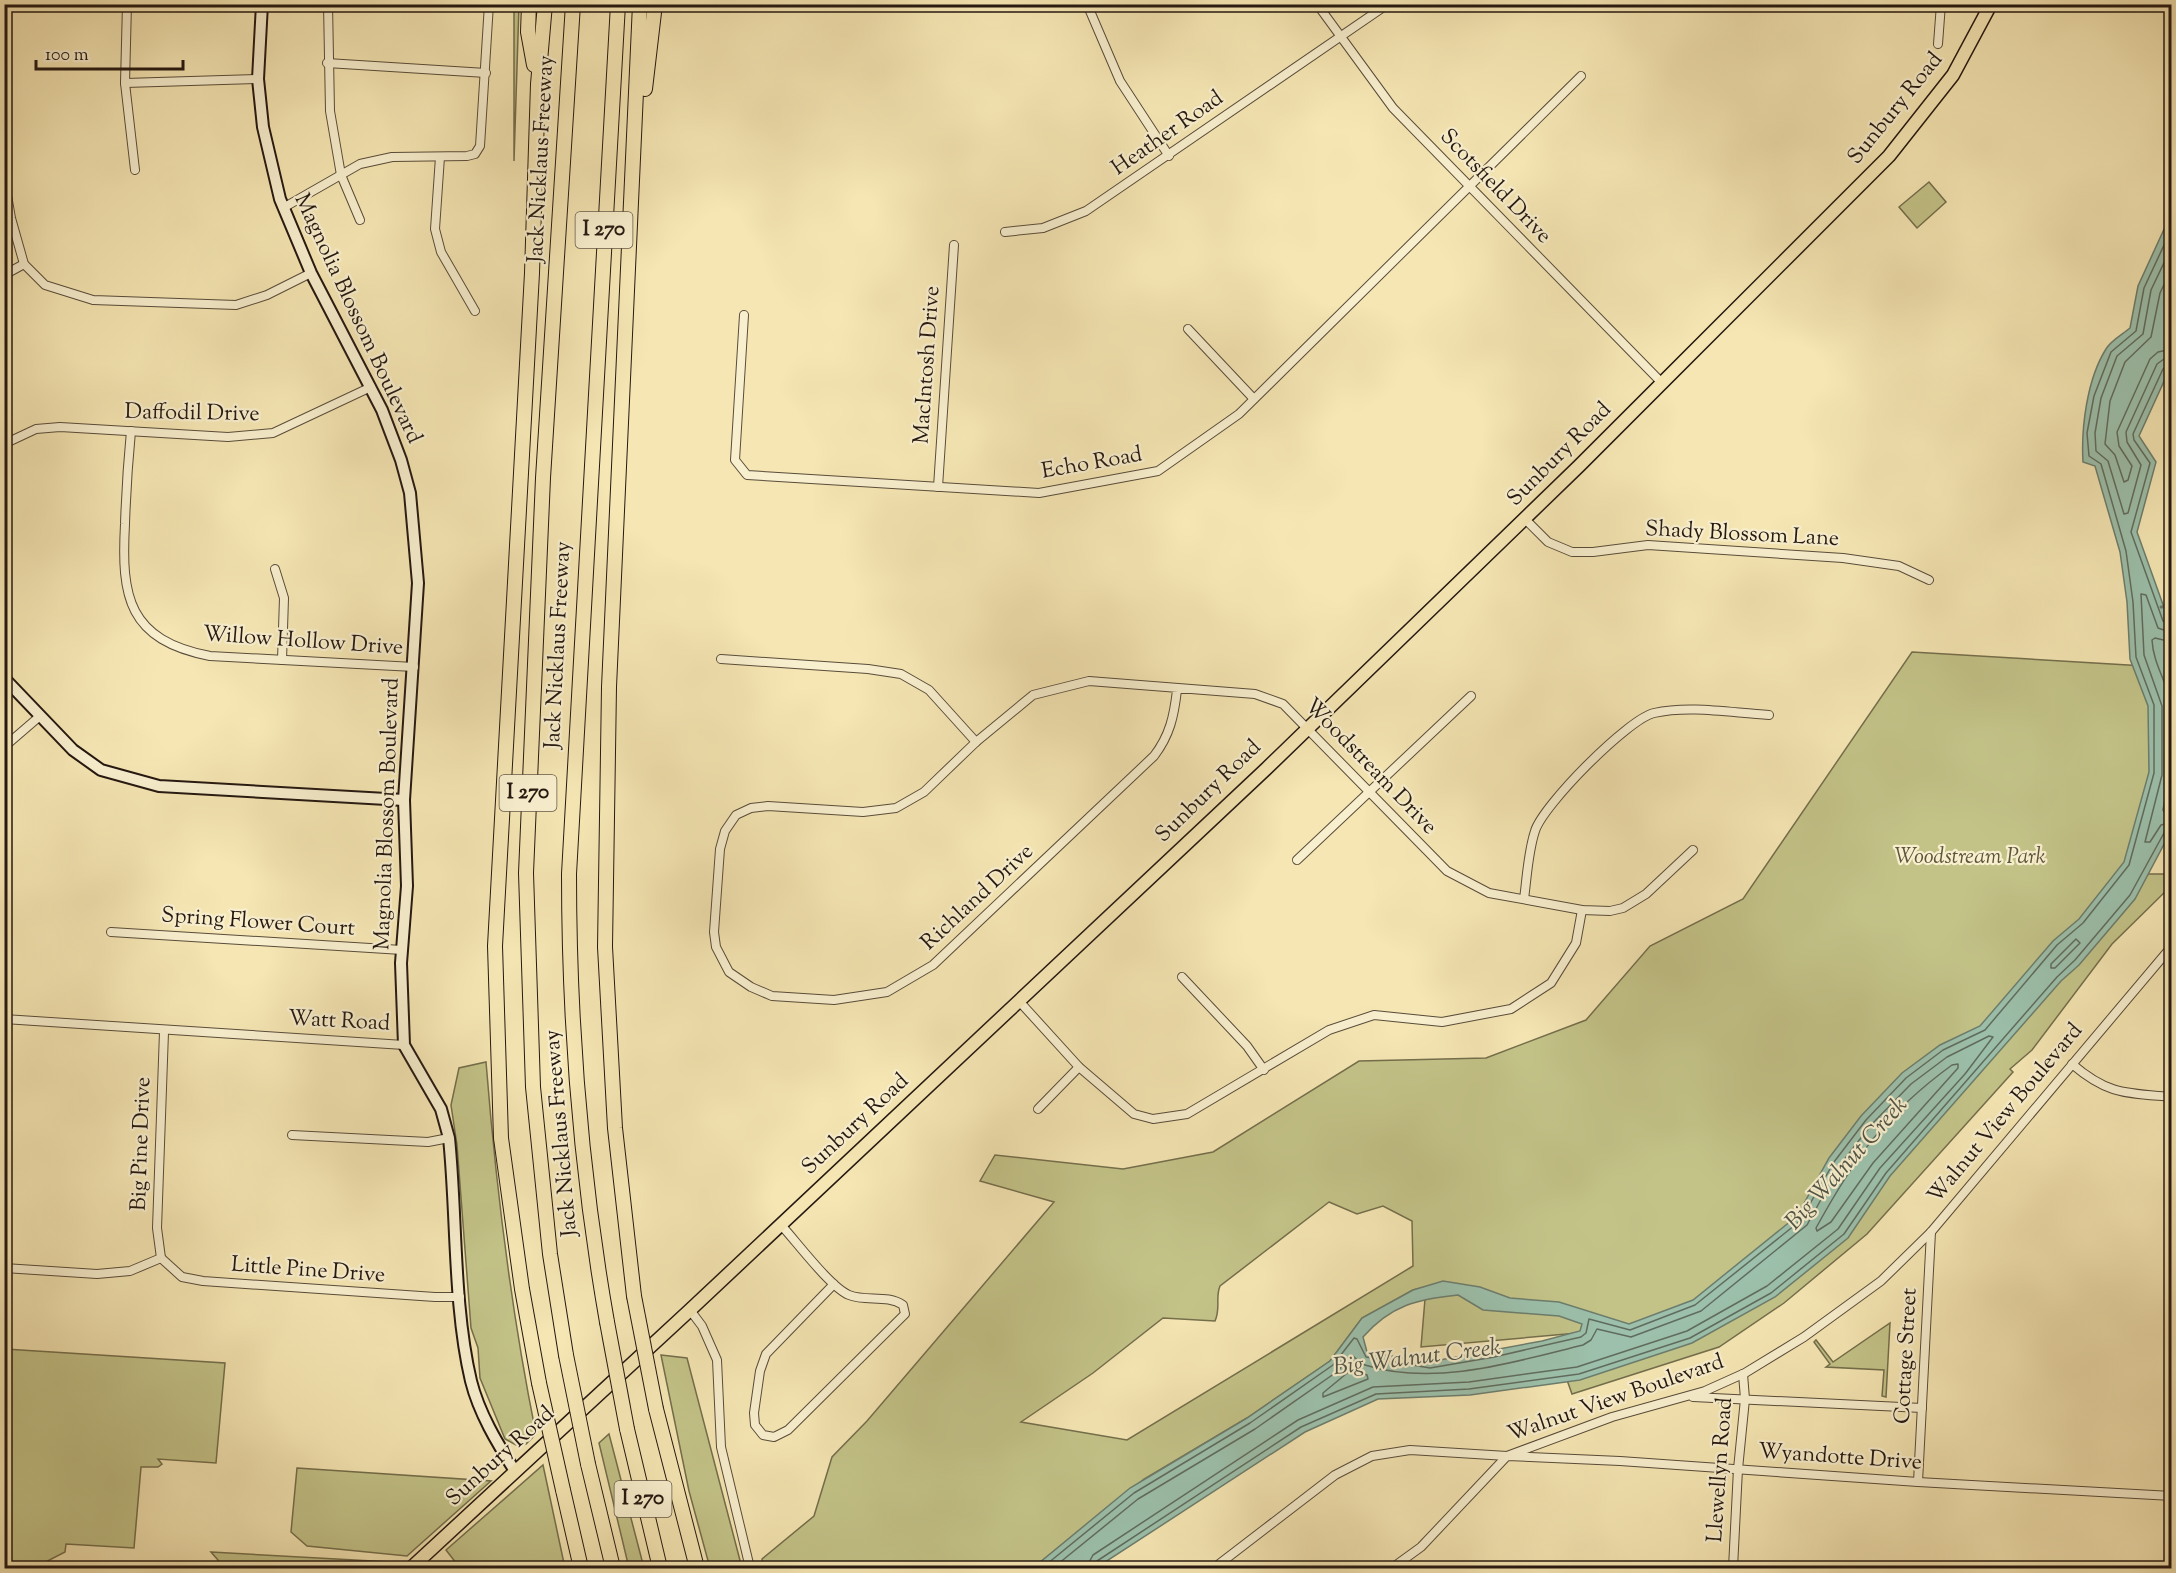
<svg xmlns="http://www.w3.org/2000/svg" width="2176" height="1573" viewBox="0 0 2176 1573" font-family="'Sorts Mill Goudy',serif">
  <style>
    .green { fill: #c3c388; stroke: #746e4c; stroke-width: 1.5; fill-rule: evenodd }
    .water { fill: #9cc0ab; stroke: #6c7d6d; stroke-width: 1.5; fill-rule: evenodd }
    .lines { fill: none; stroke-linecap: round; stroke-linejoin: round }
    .shore { stroke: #606c5e; stroke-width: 1.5 }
    .stream { stroke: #6c7d6d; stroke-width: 3 }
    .street-casing { stroke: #594c3a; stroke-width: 10 }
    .secondary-casing { stroke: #251811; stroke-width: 14 }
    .primary-casing { stroke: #251811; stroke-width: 15 }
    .highway-casing { stroke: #251811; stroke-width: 16 }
    .street { stroke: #f8efce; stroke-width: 8 }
    .secondary { stroke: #f8efce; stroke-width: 10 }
    .primary { stroke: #f5e6b3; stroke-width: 12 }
    .highway { stroke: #f5e6b3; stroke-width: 14 }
    .highway-bridge-casing { stroke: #251811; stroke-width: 16; stroke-linecap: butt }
    .highway-bridge { stroke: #f5e6b3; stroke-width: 14 }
    .labels { text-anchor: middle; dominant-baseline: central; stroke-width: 4.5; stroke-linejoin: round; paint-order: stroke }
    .shield { fill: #f8efce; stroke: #64584a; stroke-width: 1.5 }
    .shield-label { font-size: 21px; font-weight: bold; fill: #251811 }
    .street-label { font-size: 22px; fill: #251811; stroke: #f8efce }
    .park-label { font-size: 22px; font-style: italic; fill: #5c543b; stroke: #f8efce }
    .water-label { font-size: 24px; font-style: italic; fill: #4f5347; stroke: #f8efce }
  </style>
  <rect width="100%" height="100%" fill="#f5e6b3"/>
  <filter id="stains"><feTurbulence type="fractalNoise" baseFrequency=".00333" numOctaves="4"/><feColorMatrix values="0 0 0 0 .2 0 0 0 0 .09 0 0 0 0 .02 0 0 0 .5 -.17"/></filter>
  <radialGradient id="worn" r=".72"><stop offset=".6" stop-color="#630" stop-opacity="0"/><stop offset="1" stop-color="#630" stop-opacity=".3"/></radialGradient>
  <g class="green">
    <path d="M519,5L514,161V5Z"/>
    <path d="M1929,182L1946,202L1917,228L1899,207Z"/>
    <path d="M1912,652L2161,667L2171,728L2135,874H2171V886L2112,944L2032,1050L2010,1069L2013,1072L1867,1234L1784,1303L1719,1347L1572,1394L1556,1349L1578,1333L1421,1347L1426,1287L1413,1290L1362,1318L1330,1361L1247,1418L1144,1479L1033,1568H764L762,1559L814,1516L832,1457L867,1421L1054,1202L980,1181L995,1155L1123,1169L1213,1152L1359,1061L1486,1058L1586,1020L1650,946L1743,899ZM1329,1202L1357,1214L1383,1206L1412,1221L1413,1266L1127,1440L1021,1422L1093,1373L1163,1318L1215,1321C1221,1308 1215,1298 1220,1286Z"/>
    <path d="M486,1062C496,1188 511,1311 536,1434L526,1444L518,1446L505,1439L480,1378L478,1348L471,1328L457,1145L451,1105L459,1068Z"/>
    <path d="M1890,1323L1886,1397L1882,1396L1884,1370L1826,1367L1830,1364L1814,1342L1816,1340L1833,1362Z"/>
    <path d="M5,1349L225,1363L216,1463L158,1459L162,1464L158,1467H141L134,1548L66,1544L65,1552L34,1568H5Z"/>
    <path d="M661,1355L687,1358L742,1568H710L689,1491Z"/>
    <path d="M609,1434L644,1568H629L599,1443Z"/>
    <path d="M543,1465L565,1568H460L446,1550Z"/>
    <path d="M297,1468L491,1481L407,1556L307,1546L291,1532Z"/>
    <path d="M211,1552L391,1562L396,1567L225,1568Z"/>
  </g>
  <path class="water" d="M2171,214V366L2139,436L2156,462L2137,532L2171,627V831L2135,899L2079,965L2061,981L1890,1176L1848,1238L1775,1297L1692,1343L1580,1380L1470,1395L1378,1399L1305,1432L1096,1568H1033L1130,1488L1247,1418L1330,1361L1362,1318L1413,1290L1443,1281L1480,1287L1510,1298L1559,1302L1629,1324L1693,1300L1797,1216L1829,1158L1861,1116L1902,1073L1940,1045L1980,1026L2053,941L2079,919L2124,862L2149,772L2148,706L2130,659L2127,602L2120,552L2095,466L2083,462C2081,428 2087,379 2106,349C2110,341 2123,334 2130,328L2138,286ZM1458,1295L1483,1310L1559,1316L1582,1324L1580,1331L1542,1341L1429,1362L1367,1352L1363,1337C1391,1305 1418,1299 1458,1295Z"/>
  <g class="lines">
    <g class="shore">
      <path d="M2172,246L2151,290L2143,334L2117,356L2101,398L2095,433L2096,451L2108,461L2124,514L2128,513L2141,465L2127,442L2126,432L2157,364L2164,359L2172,358"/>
      <path d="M2172,268L2160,293L2151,337L2125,362L2110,401L2105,444L2115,455L2124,482L2128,480L2132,466L2119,446L2117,432L2150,359L2158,352L2172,349"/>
      <path d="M2172,365L2163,369L2133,434L2134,440L2150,463L2131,532L2163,621L2172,626"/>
      <path d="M2172,633L2158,628L2146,595L2141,594L2144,655L2162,706V775L2145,842H2150L2161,825L2172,822"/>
      <path d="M2172,642L2155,638L2152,640C2153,661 2164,678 2170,698C2176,726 2169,782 2163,810L2165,813H2172"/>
      <path d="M2076,939L2080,943L2055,968H2051V964Z"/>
      <path d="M1958,1064V1068L1873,1163L1831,1222L1817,1231L1816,1228C1855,1157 1886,1113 1952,1065Z"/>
      <path d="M1352,1369L1367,1375L1368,1379L1323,1397V1393Z"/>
      <path d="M1042,1568L1134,1493L1250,1423L1333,1365L1354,1338L1357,1339L1366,1357L1430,1368L1494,1357L1581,1337L1586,1333L1589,1319L1630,1330L1695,1305L1800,1221L1834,1162L1866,1120L1906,1078L1943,1050L1985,1030L2057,945L2083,923L2129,865L2154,773V705L2136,657L2133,602L2126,551L2101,464L2089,456L2087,433L2094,396L2111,352L2136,331L2144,288L2172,228"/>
      <path d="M1053,1568L1138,1499L1255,1429L1338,1371L1351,1355C1356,1357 1358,1363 1365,1365C1435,1387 1514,1362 1583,1345L1591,1340L1597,1329L1631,1337L1701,1311L1807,1225L1840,1165L1871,1125L1911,1084L1947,1057L1989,1036L1993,1037L1965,1074L1880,1168L1838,1229L1767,1286L1687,1331L1577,1367L1469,1382L1373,1387L1298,1420L1093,1555L1086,1568"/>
      <path d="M1094,1568L1097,1561L1301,1427L1376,1394L1469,1389L1579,1374L1690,1338L1771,1293L1844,1234L1886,1173L2057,977L2075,960L2130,895L2164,833L2172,829"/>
    </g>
    <path class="stream" d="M2161,607L2172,606"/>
    <g class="street-casing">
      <g id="street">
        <path d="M127,4L125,83L135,170"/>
        <path d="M328,4L330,111L341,175L360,220"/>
        <path d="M1087,4L1120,81L1169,156"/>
        <path d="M1317,4L1393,108L1662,383"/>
        <path d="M1938,44L1941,4"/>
        <path d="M327,63L486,73"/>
        <path d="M125,83L258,79"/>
        <path d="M440,157L435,229L441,252L475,311"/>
        <path d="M4,178L11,218L24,264L45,285L93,300L236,305L267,295L311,273"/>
        <path d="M283,208L360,164L392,157L467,156L475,154L480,146L489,4"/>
        <path d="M1005,232L1043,228L1086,211L1388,4"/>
        <path d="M4,275L24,264"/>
        <path d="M744,315L735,460L747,475L1039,493L1158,471L1239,414L1581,76"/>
        <path d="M1188,329L1253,398"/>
        <path d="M131,431C128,462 126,493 125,524C121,597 128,640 210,656L414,667"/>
        <path d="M4,444L36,429L60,427L228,437L273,433L371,387"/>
        <path d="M938,487L954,245"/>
        <path d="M1525,519L1548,542L1572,552H1593L1648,545L1843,558L1899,566L1929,580"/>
        <path d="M275,569L284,598L282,660"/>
        <path d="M721,659L868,669L901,674L929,690L976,742"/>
        <path d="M1177,690C1174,716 1170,735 1154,756L933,965L887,992L834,1000L772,996L751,987L729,972L716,947L714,932L720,849L725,831L736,815L751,808L768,806L863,812L896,808L924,792L976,742L1033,695L1089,681L1255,694L1283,704L1447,871L1489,893L1582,910L1610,911L1623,908L1646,894L1693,850"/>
        <path d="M4,747L40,716"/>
        <path d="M1297,860L1471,696"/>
        <path d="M1524,899C1527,877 1528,852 1535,831C1543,805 1628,719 1654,713C1690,705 1732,713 1769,715"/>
        <path d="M111,932L402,950"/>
        <path d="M1182,977L1247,1046L1264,1070"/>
        <path d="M1019,1001L1079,1067L1134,1114L1153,1119L1187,1114L1329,1030L1374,1015L1442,1022L1511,1009L1551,983L1576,943L1582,910"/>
        <path d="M4,1019L404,1045"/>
        <path d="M2072,1064C2108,1095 2126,1093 2172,1097"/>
        <path d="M1038,1109L1079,1067"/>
        <path d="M292,1135L428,1142L449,1138"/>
        <path d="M781,1225C796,1241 830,1287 849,1295C866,1302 887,1294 903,1305L905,1314L788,1430L774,1437L763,1435L755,1425L754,1413L760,1371L766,1354L834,1284"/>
        <path d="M161,1258L182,1277L203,1281L435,1297H460"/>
        <path d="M161,1258L157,1228L164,1032"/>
        <path d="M4,1268L97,1274L130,1271L161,1258"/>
        <path d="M690,1310L702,1326L717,1360L721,1447L750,1568"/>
        <path d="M1693,1397L1922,1408"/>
        <path d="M1918,1482L1931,1232"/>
        <path d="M1214,1568L1335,1475L1372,1456L1410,1450L1507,1456L1612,1417L1705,1391L1745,1373L1804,1337L1881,1281L1931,1232L2172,946"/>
        <path d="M1392,1568L1421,1547L1507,1456L1620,1461L1918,1482L2172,1496"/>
        <path d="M1733,1568L1738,1469L1745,1399L1743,1374"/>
      </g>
    </g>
    <g class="secondary-casing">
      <g id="secondary">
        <path d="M262,4L258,79L263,127L280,199L311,273L382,410L401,460L410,493L418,583L404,800L407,886L401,963L404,1045L441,1109L449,1138C457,1216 453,1305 471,1381C479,1413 497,1443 515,1471"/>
        <path d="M4,678L73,750L101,770L159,786L404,800"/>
      </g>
    </g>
    <g class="primary-casing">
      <path id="primary" d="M411,1568L690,1310L1266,769L1579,466L1889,156L1953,75L1991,4"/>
    </g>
    <g class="highway-casing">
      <g id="highway">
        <path d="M529,4L528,32L534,65"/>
        <path d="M645,89L655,4"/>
        <path d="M634,1296L615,1128L605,947L609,687L640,4"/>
        <path d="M607,1322C581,1174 569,1024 569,874L618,4"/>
        <path d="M566,1355L550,1254L533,1087L526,873L543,478L573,4"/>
        <path d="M539,1383L522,1289L501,1138L495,946L532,273L538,84L545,4"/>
        <path d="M656,1409L697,1568"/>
        <path d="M627,1429L660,1568"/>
        <path d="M588,1464L613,1568"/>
        <path d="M563,1490L581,1568"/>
      </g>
    </g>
    <use href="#street" class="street"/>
    <use href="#secondary" class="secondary"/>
    <use href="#primary" class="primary"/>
    <use href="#highway" class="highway"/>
    <g class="highway-bridge-casing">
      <g id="highway-bridge">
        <path d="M634,1296L656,1409"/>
        <path d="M607,1322L627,1429"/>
        <path d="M566,1355L588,1464"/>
        <path d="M539,1383L563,1490"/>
      </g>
    </g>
    <use href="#highway-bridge" class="highway-bridge"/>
  </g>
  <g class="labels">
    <g class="shield">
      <rect x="575.5" y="212" width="57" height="36" rx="4.5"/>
      <rect x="499.5" y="775" width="57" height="36" rx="4.5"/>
      <rect x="614.5" y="1481" width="57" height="36" rx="4.5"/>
    </g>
    <g class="shield-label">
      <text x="604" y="230">I 270</text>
      <text x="528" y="793">I 270</text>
      <text x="643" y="1499">I 270</text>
    </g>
    <g class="street-label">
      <text transform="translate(1896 109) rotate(-51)">Sunbury Road</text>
      <text transform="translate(1168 134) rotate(-35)">Heather Road</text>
      <text transform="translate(542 159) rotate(-87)">Jack Nicklaus Freeway</text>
      <text transform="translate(1495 187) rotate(46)">Scotsfield Drive</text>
      <text transform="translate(357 319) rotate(65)">Magnolia Blossom Boulevard</text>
      <text transform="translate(928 365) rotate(-86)">MacIntosh Drive</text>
      <text transform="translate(192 414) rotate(1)">Daffodil Drive</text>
      <text transform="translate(1560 455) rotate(-45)">Sunbury Road</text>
      <text transform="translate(1092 464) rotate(-10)">Echo Road</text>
      <text transform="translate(1742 535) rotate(3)">Shady Blossom Lane</text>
      <text transform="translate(303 642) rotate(4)">Willow Hollow Drive</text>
      <text transform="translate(559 645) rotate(-87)">Jack Nicklaus Freeway</text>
      <text transform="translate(1370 767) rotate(46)">Woodstream Drive</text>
      <text transform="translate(1209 792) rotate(-44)">Sunbury Road</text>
      <text transform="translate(388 814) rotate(-88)">Magnolia Blossom Boulevard</text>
      <text transform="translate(978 898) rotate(-43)">Richland Drive</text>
      <text transform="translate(258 923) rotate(4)">Spring Flower Court</text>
      <text transform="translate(339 1022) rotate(3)">Watt Road</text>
      <text transform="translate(2006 1114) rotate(-50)">Walnut View Boulevard</text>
      <text transform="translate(856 1125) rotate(-43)">Sunbury Road</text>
      <text transform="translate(562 1133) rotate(-95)">Jack Nicklaus Freeway</text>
      <text transform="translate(142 1144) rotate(-88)">Big Pine Drive</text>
      <text transform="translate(308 1271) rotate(4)">Little Pine Drive</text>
      <text transform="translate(1907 1356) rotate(-87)">Cottage Street</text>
      <text transform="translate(1616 1399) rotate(-19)">Walnut View Boulevard</text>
      <text transform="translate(501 1457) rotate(-42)">Sunbury Road</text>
      <text transform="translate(1840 1458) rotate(4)">Wyandotte Drive</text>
      <text transform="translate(1721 1470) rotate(-86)">Llewellyn Road</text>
    </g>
    <g class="park-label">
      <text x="1970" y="858">Woodstream Park</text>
    </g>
    <g class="water-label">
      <text transform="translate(1847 1164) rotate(-48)">Big Walnut Creek</text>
      <text transform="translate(1417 1358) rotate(-7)">Big Walnut Creek</text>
    </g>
  </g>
  <rect width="2176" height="1573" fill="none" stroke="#f5e6b3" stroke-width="24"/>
  <rect x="6" y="6" width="2164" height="1561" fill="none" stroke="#251811" stroke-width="3"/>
  <rect x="12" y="12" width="2152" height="1549" fill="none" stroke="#251811" stroke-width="1.5"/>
  <path d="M36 60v9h147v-9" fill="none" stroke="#251811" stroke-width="3"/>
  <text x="45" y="60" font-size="18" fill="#251811" stroke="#f8efce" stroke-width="4.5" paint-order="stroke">100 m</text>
  <rect width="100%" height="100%" filter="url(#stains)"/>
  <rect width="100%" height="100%" fill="url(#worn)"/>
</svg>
